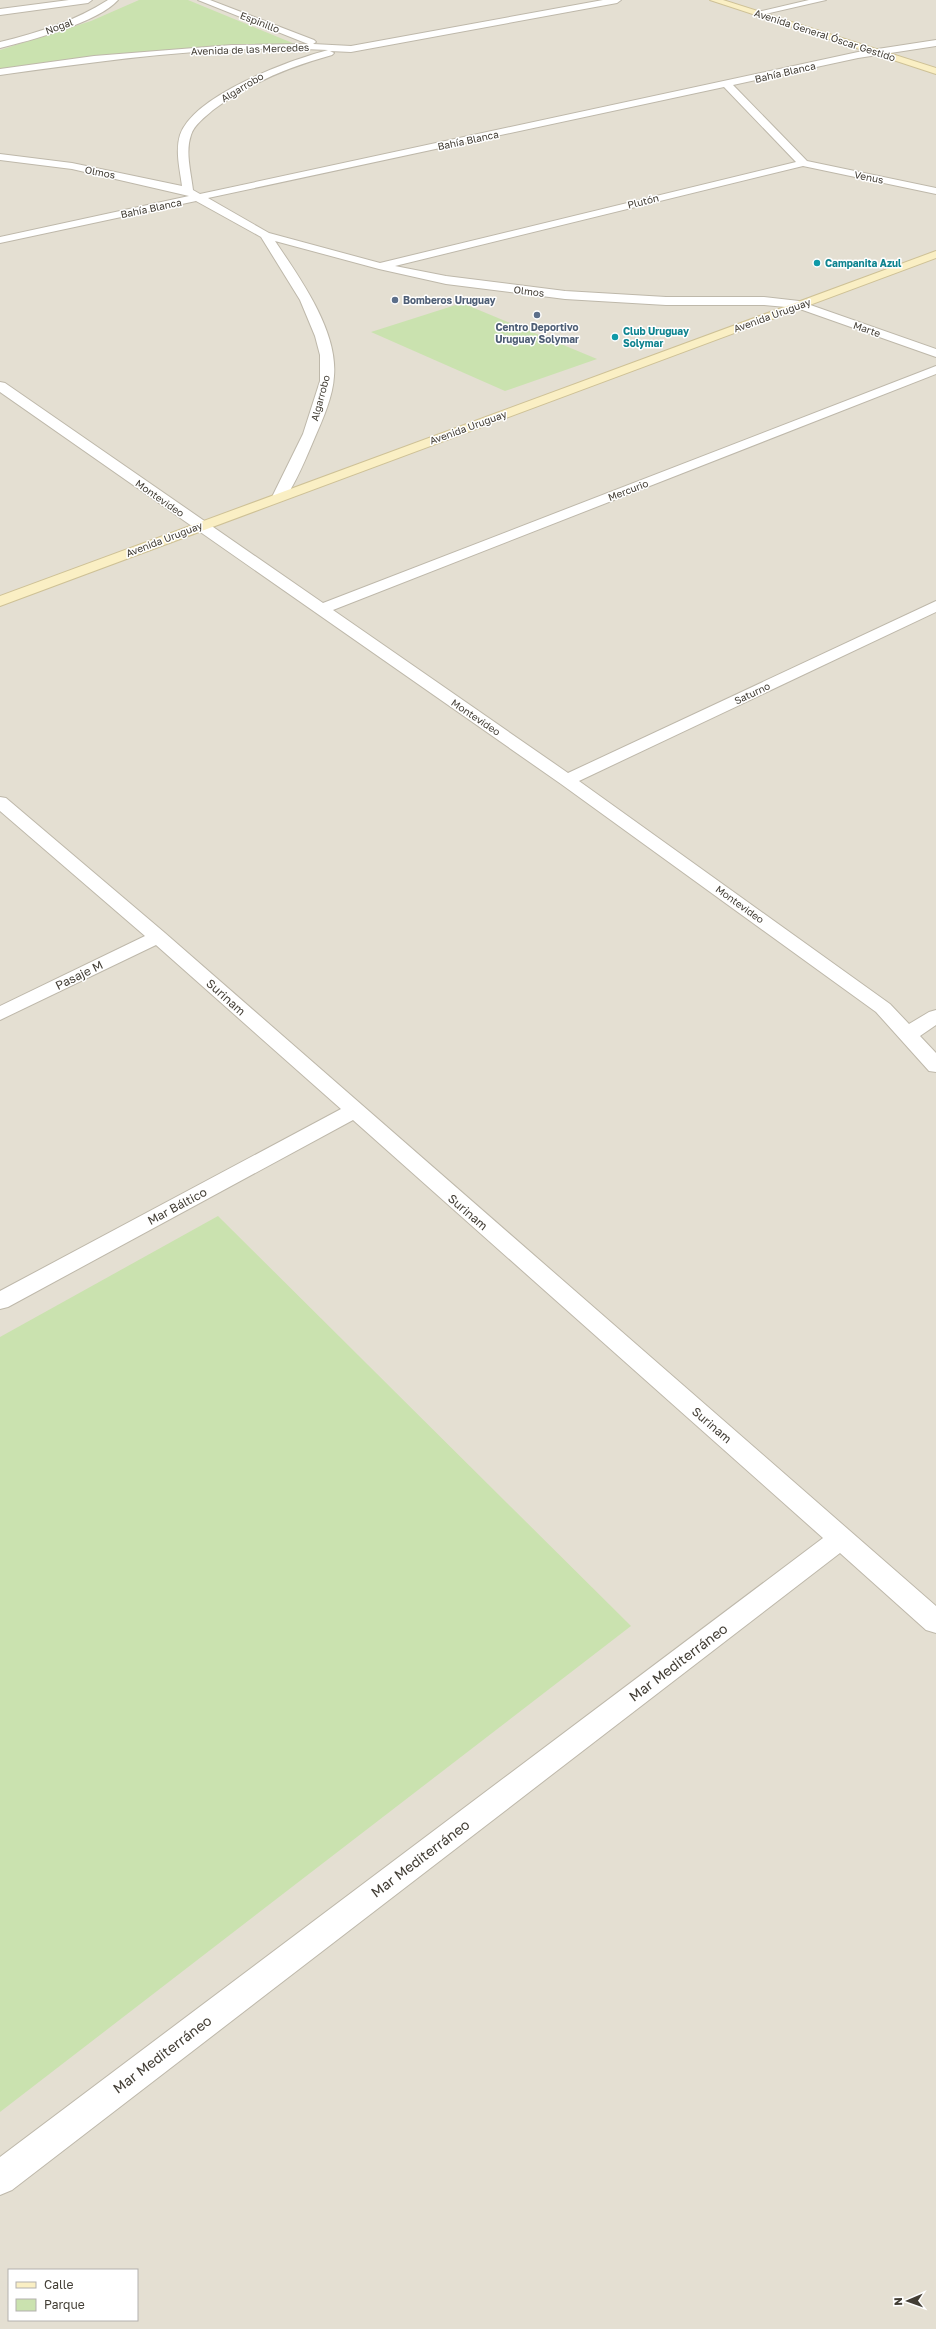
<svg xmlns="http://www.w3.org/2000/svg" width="936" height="2329" viewBox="0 0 936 2329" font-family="'Golos Text',sans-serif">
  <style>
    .residential { fill: #e4dfd2; fill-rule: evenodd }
    .green { fill: #cae2af }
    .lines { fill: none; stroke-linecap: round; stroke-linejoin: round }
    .street-casing { stroke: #beb8aa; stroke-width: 2 }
    .secondary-casing { stroke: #cec196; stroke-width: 2 }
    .street { fill: #fff; fill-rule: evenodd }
    .secondary { fill: #faefc4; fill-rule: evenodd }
    .culture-dot { fill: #0f9aa8; stroke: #fff; stroke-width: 1.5 }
    .service-dot { fill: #5c6f8a; stroke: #fff; stroke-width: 1.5 }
    .labels { text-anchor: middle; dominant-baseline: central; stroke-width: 3; stroke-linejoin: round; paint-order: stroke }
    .far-street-label { font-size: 10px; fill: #423d34; stroke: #fff }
    .far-culture-label { font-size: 10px; font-weight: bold; fill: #0d838f; stroke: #fff; text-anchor: start }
    .far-service-label { font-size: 10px; font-weight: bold; fill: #4e5e75; stroke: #fff; text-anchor: start }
    .street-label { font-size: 12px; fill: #423d34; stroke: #fff }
    .near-street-label { font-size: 14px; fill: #423d34; stroke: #fff }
  </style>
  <rect width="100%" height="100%" fill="#f1ede4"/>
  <path class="residential" d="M0,0H936V2329H0ZM9,2270H137V2320H9Z"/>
  <g class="green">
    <path d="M139,0H188L295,44C196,47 98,55 0,69V50L91,21Z"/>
    <path d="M462,303L597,359L505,391L371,332Z"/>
    <path d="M218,1216L631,1626L0,2112V1337Z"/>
  </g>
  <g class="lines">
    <g class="street-casing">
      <g id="street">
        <path d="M69,0H92L88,3L0,15V9Z"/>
        <path d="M108,0H118C99,22 29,41 0,48V42C38,33 75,21 108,0Z"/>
        <path d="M198,0H210L314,40L316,42L313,44L351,46L603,0H621L617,3L351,52L330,51L334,53L332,55C289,67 249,83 213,110C205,117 194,125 191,135C185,152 191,172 193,190L200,194L858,52L936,40V46L858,58L733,85L807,161L936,188V194L803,166L395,266L446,276L565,291L666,297H764L799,301L936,349V357L797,308L764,305H666L565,299L446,284L379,269L275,241C299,277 338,330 334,376C333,396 323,419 315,437C306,458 297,481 284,500H274L272,497L303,434L320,381V355L315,336L300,300L261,237L196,201L0,243V237L189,196L72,169L0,160V154L72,163L182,186C180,170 175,151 180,135C194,95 290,60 328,50C219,44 108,60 0,75V69L94,56L232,45L308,44ZM724,87L796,162L380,263L269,233L208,198Z"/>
        <path d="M809,0H826L757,16L753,13Z"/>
        <path d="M936,366V374L333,610L568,773L936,601V612L579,781L890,1004L909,1024L929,1012L936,1010V1025L920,1036L936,1053V1072L929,1071L876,1012L561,784L0,392V382L5,383L323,603Z"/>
        <path d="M0,797L6,798L165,933L936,1606V1633L926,1630L840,1553L12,2190L0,2195V2157L823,1538L353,1120L8,1307L0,1309V1291L341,1109L156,945L0,1020V1006L145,936L0,811Z"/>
      </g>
    </g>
    <g class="secondary-casing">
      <g id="secondary">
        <path d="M710,0H723L936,68V74Z"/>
        <path d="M936,251V258L0,606V596Z"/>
      </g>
    </g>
    <use href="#street" class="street"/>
    <use href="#secondary" class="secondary"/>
  </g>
  <g class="culture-dot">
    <circle cx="817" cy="263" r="4"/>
    <circle cx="615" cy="337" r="4"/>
  </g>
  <g class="service-dot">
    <circle cx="395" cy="300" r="4"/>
    <circle cx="537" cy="315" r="4"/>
  </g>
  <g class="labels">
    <g class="far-street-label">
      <text transform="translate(260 22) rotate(21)">Espinillo</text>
      <text transform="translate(59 26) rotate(-20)">Nogal</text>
      <text transform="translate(825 35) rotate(18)">Avenida General Óscar Gestido</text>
      <text transform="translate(250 49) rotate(-2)">Avenida de las Mercedes</text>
      <text transform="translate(785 72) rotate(-13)">Bahía Blanca</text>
      <text transform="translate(242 87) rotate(-31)">Algarrobo</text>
      <text transform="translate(468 140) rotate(-12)">Bahía Blanca</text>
      <text transform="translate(100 172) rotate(11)">Olmos</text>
      <text transform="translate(869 177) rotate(11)">Venus</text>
      <text transform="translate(643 201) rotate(-14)">Plutón</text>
      <text transform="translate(151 208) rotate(-12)">Bahía Blanca</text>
      <text transform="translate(529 291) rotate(7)">Olmos</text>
      <text transform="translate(772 315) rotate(-20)">Avenida Uruguay</text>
      <text transform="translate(867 329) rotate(19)">Marte</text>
      <text transform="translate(320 398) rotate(-75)">Algarrobo</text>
      <text transform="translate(468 427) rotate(-20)">Avenida Uruguay</text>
      <text transform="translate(628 490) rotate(-21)">Mercurio</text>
      <text transform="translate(160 498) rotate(35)">Montevideo</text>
      <text transform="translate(164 539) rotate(-21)">Avenida Uruguay</text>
      <text transform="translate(752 693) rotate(-25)">Saturno</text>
      <text transform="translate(476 717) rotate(34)">Montevideo</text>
      <text transform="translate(740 904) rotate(36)">Montevideo</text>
    </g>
    <g class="far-culture-label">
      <text x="825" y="263">Campanita Azul</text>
      <text x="623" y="331">Club Uruguay<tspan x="623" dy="12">Solymar</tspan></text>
    </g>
    <g class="far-service-label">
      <text x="403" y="300">Bomberos Uruguay</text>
      <text x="537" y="327" text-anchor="middle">Centro Deportivo<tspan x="537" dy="12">Uruguay Solymar</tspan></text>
    </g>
    <g class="street-label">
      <text transform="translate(79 975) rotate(-26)">Pasaje M</text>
      <text transform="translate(226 997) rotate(42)">Surinam</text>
      <text transform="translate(177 1206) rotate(-28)">Mar Báltico</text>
      <text transform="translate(468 1212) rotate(41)">Surinam</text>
      <text transform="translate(712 1425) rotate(41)">Surinam</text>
    </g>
    <g class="near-street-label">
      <text transform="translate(678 1662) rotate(-37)">Mar Mediterráneo</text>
      <text transform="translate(420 1858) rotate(-37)">Mar Mediterráneo</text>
      <text transform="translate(162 2054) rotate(-37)">Mar Mediterráneo</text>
    </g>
  </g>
  <rect x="8" y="2269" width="130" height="52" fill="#ffffff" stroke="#b3b1ae"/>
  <rect x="16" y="2282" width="20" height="6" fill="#faefc4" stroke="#b3b1ae"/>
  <text x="44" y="2289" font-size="12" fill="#423d34">Calle</text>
  <rect x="16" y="2299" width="20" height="12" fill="#cae2af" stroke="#b3b1ae"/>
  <text x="44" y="2309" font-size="12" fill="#423d34">Parque</text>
  <g transform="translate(908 2301) rotate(268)" stroke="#ffffff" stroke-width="3" paint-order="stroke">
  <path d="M0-3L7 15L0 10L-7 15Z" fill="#423d34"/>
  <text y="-6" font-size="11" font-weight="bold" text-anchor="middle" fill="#423d34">N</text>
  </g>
</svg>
